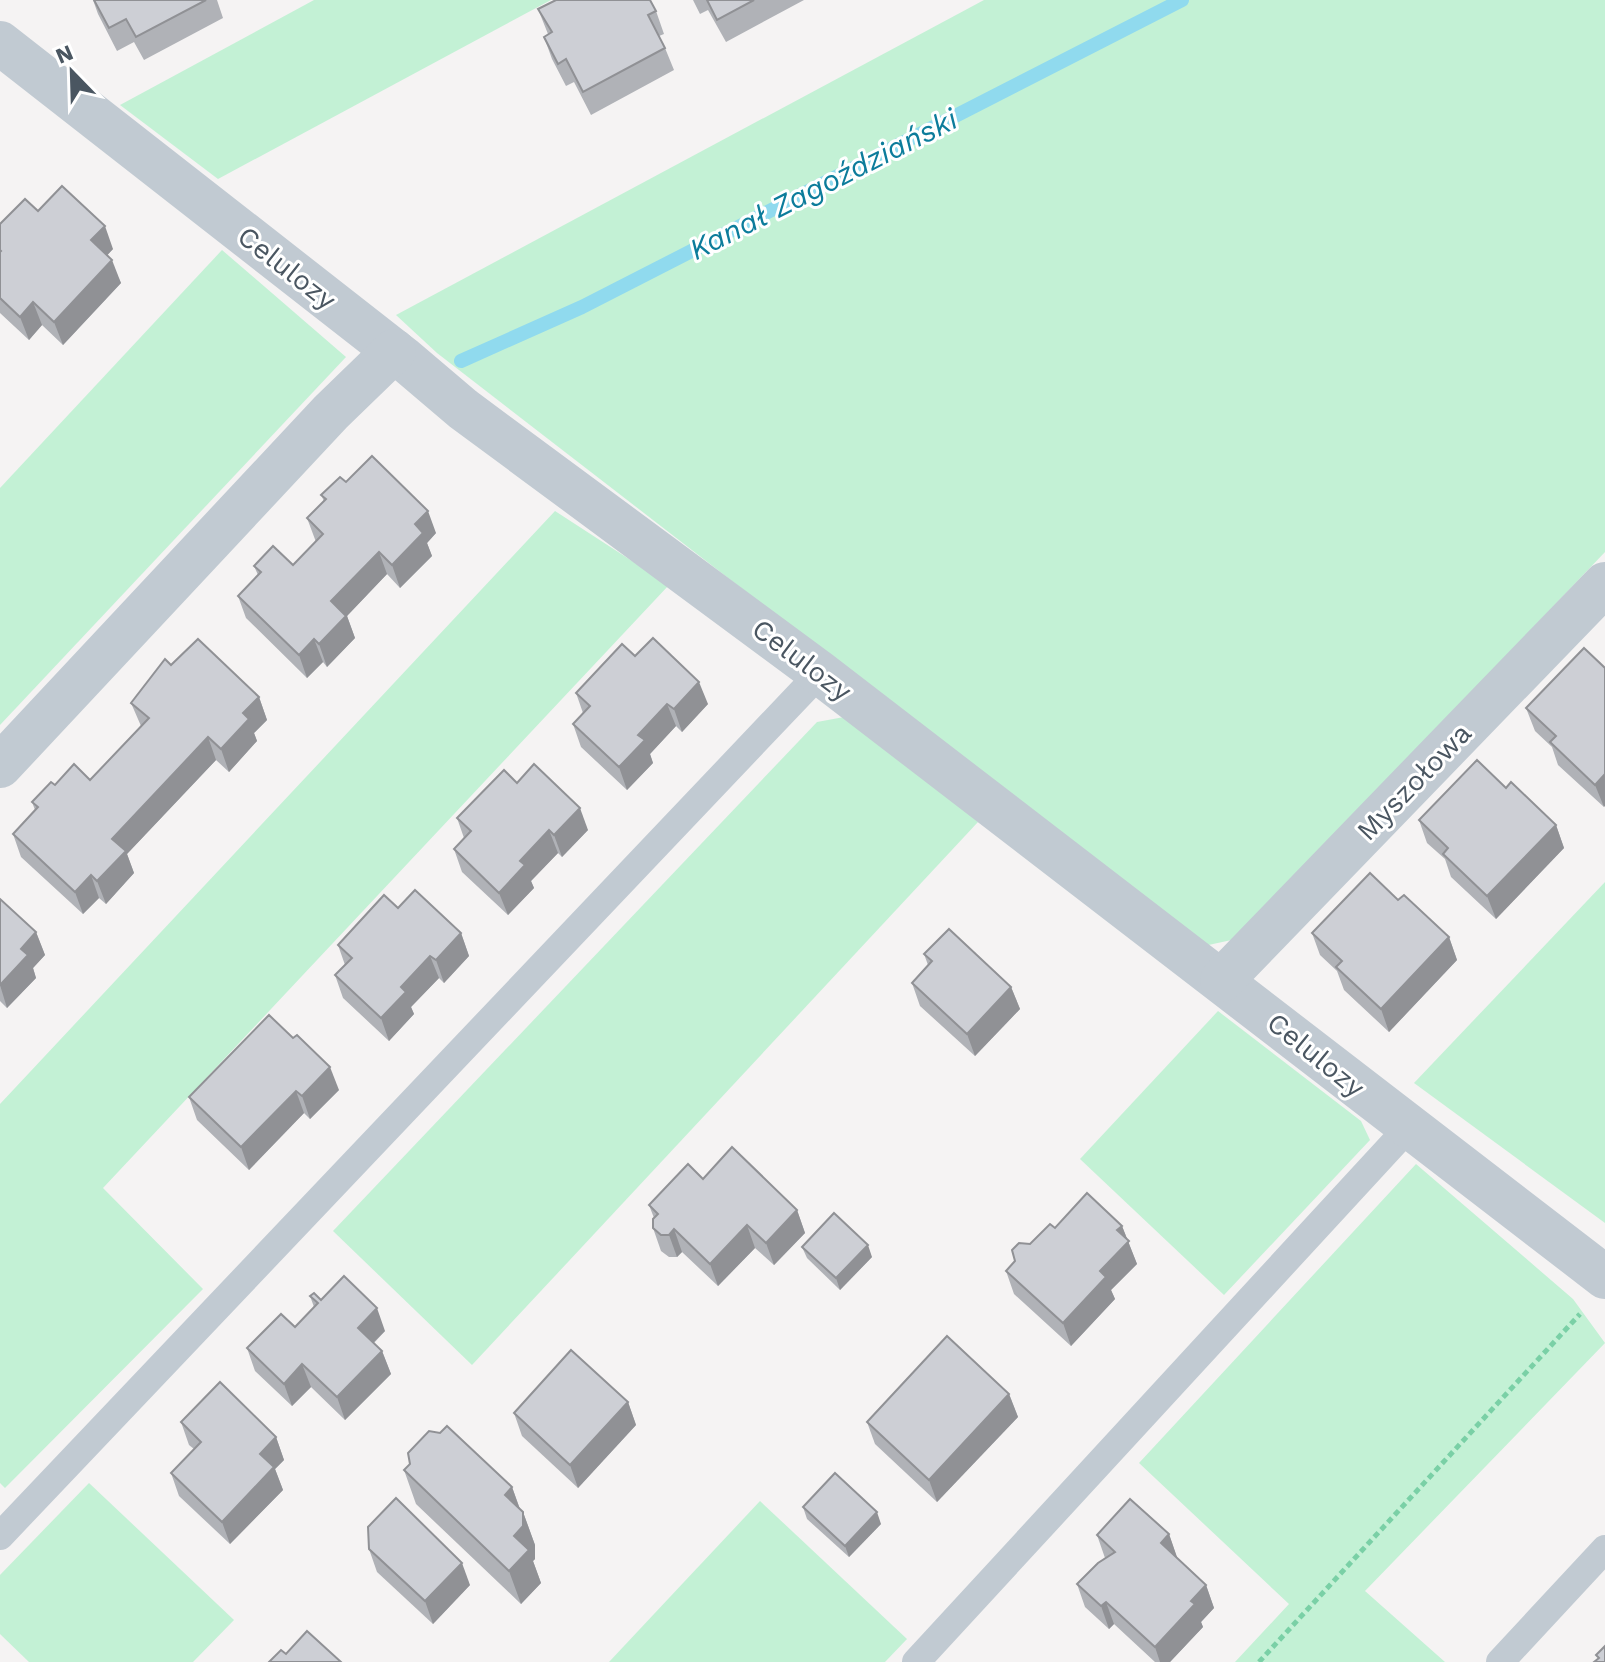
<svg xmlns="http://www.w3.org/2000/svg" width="1605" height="1662" viewBox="0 0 1605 1662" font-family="'Work Sans',sans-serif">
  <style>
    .green { fill: #c3f1d5 }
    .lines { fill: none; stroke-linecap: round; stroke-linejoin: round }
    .stream { stroke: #90daee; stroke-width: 14 }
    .path { stroke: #7ad0a6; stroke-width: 5; stroke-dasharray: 6 4; stroke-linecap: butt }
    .lane { stroke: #c1cad2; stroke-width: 28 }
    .street { stroke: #c1cad2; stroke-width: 44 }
    .wall { fill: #b0b2b7 }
    .shaded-wall { fill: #909195 }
    .building { fill: #cdcfd5; stroke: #909195; stroke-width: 2 }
    .labels { text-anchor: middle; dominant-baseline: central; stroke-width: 6; stroke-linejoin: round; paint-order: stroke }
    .street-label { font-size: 28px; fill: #4a5661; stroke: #fff }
    .water-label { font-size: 30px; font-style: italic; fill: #0c7c9b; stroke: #fff }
  </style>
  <rect width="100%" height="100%" fill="#f5f3f3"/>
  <g class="green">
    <path d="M314,0H551L218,179L120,105Z"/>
    <path d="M984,0H1605V552L1236,939L1204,946L437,353L396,315Z"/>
    <path d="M222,250L346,357L0,725V488Z"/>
    <path d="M555,511L669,585L103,1188L203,1289L5,1488L0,1483V1104Z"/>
    <path d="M855,715L978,822L472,1365L333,1231L817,722Z"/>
    <path d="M1605,882V1223L1414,1083Z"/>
    <path d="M1218,1011L1361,1121L1370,1140L1224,1295L1080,1159Z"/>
    <path d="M1416,1164L1573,1299L1605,1343L1365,1591L1445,1662H1235L1289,1604L1139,1463Z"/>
    <path d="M89,1483L234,1620L193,1662H29L0,1634V1575Z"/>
    <path d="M760,1501L907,1639L885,1662H609Z"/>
  </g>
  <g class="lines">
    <path class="stream" d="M461,361L582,307L1182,0"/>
    <path class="path" d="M1259,1662L1580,1314"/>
    <g class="lane">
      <path d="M0,1536L820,673"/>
      <path d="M916,1662L1408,1128"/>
      <path d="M1500,1662L1605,1549"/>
    </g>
    <g class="street">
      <path d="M0,43L403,358L463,409L820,673L1605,1277"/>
      <path d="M0,766L331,412L394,351"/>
      <path d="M1222,980L1605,584"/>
    </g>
  </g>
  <g class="wall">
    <path d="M93,0H217L223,18L144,60L134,42L117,51L98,14Z"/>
    <path d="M693,0H804L726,42L708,10L700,14Z"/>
    <path d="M538,9L656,11L664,34L659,36L665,48L674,70L591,115L574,82L566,86L552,59L544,37L548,34Z"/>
    <path d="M38,211L113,249L107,255L121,283L63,345L42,325L29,340L0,313V224Z"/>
    <path d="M346,482L436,533L427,543L432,556L400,588L387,574L347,616L355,638L327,667L323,662L307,678L246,618L238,596L258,575L254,566L293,565L316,542L307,518L324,501L321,495Z"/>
    <path d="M1584,648L1604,807L1558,765L1552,747L1535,731L1526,708Z"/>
    <path d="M635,656L708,704L682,732L676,726L650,754L653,763L627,790L581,747L573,724L583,713L576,693Z"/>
    <path d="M171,665L259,697L267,720L254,733L257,741L229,772L216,760L127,854L134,873L106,904L99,898L83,914L21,857L13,834L35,810L32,802L55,785L90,780L141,726L131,703Z"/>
    <path d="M517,783L588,830L562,857L558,853L531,881L534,888L508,915L462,872L454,849L464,838L457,818Z"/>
    <path d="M1506,788L1556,825L1564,848L1496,919L1451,877L1445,859L1427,843L1419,820Z"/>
    <path d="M0,899L36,932L45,955L33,968L36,978L7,1008L0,1001Z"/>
    <path d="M1398,900L1449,937L1457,960L1389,1032L1344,990L1337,971L1320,955L1312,933Z"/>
    <path d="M398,908L461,933L469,956L444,983L439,978L411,1007L414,1014L389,1041L343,998L335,975L345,965L338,945Z"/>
    <path d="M924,954L1011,987L1020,1009L975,1056L920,1006L912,983L928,965Z"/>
    <path d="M339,1090L310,1119L304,1113L249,1170L197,1120L189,1097Z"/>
    <path d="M703,1179L797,1210L805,1233L774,1265L755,1248L718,1286L682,1252L677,1257H669L661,1251L653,1228L654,1218L649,1205Z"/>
    <path d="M1122,1226L1137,1264L1111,1290L1115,1299L1071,1346L1014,1294L1006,1271L1030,1244L1055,1228Z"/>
    <path d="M802,1247L872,1257L840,1290L807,1258Z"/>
    <path d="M310,1296L385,1331L374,1343L382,1351L391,1374L345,1420L311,1387L292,1406L255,1371L247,1348L295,1327L314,1307Z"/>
    <path d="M1009,1394L1018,1417L937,1502L875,1444L867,1422Z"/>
    <path d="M628,1402L636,1425L578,1488L522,1436L514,1413Z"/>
    <path d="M181,1422L276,1437L284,1460L275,1469L283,1490L230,1544L179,1496L171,1473L194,1449L189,1445Z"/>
    <path d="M404,1470L512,1487L520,1509L523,1512L535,1545V1559L533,1561L541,1583L521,1604L416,1504Z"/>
    <path d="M803,1507L881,1524L849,1557L807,1519Z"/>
    <path d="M1169,1534L1177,1558L1206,1585L1214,1608L1201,1622L1203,1627L1170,1662H1155L1114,1624L1109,1629L1085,1607L1077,1584L1105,1558L1097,1535Z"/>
    <path d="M369,1549L470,1585L433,1624L377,1572Z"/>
  </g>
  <g class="shaded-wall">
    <path d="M105,226L113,249L100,263L91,240Z"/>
    <path d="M112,260L121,283L63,345L54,322Z"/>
    <path d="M33,302L42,325L29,340L20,317Z"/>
    <path d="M428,511L436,533L427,543L432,556L400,588L392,565L415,524Z"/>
    <path d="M379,552L387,574L347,616L355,638L327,667L319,644L331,601Z"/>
    <path d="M314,639L323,662L307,678L299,655Z"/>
    <path d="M699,682L708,704L682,732L674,709Z"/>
    <path d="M259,697L267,720L254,733L257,741L229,772L221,749L243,713Z"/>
    <path d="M667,704L676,726L650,754L653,763L627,790L619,767L638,735Z"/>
    <path d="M208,737L216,760L127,854L134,873L106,904L97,881L112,839Z"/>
    <path d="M1605,774V806L1604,807L1595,785Z"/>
    <path d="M580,808L588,830L562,857L554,835Z"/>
    <path d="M1556,825L1564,848L1496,919L1487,896Z"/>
    <path d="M549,830L558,853L531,881L534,888L508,915L499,893L520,861Z"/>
    <path d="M91,875L99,898L83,914L75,892Z"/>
    <path d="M36,932L45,955L33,968L36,978L7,1008L0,985L21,949Z"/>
    <path d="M461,933L469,956L444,983L436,960Z"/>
    <path d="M1449,937L1457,960L1389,1032L1381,1009Z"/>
    <path d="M430,956L439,978L411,1007L414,1014L389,1041L381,1018L401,987Z"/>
    <path d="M1011,987L1020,1009L975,1056L967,1034Z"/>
    <path d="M330,1067L339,1090L310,1119L302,1096Z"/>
    <path d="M296,1091L304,1113L249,1170L241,1147Z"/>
    <path d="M797,1210L805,1233L774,1265L766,1243Z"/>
    <path d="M747,1225L755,1248L718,1286L710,1264Z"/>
    <path d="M1122,1226L1137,1264L1111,1290L1115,1299L1071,1346L1063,1323L1117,1230Z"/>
    <path d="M674,1229L682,1252L677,1257L669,1235Z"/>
    <path d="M868,1245L872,1257L840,1290L836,1278Z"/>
    <path d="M377,1308L385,1331L366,1350L358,1328Z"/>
    <path d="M382,1351L391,1374L345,1420L337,1397Z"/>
    <path d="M302,1364L311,1387L292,1406L284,1384Z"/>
    <path d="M1009,1394L1018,1417L937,1502L929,1480Z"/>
    <path d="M628,1402L636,1425L578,1488L570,1465Z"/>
    <path d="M276,1437L284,1460L275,1469L283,1490L230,1544L222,1522L260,1454Z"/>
    <path d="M512,1487L523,1518V1512L535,1545V1559L533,1561L541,1583L521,1604L509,1571L514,1536L505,1495Z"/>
    <path d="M877,1512L881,1524L849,1557L845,1546Z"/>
    <path d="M1169,1534L1177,1557L1169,1566L1161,1543Z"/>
    <path d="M462,1563L470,1585L433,1624L425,1601Z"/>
    <path d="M1206,1585L1214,1608L1201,1622L1203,1627L1170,1662H1160L1155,1647L1191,1601Z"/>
    <path d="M1106,1602L1114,1624L1109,1629L1101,1606Z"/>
  </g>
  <g class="building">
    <path d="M94,0H206L136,37L126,19L109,28Z"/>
    <path d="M556,0H650L656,11L648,15L665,48L583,92L566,59L558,64L544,37L552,32L538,9Z"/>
    <path d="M707,0H754L717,20Z"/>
    <path d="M62,186L105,226L91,240L112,260L54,322L33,302L20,317L0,298V252L1,251L0,250V224L25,199L38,211Z"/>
    <path d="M372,456L428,511L415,524L423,533L392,565L379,552L331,601L346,616L319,644L314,639L299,655L238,596L261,572L254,566L273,546L293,565L323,534L307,518L326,499L321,495L340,477L346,482Z"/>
    <path d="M653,638L699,682L674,709L667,704L638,735L645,740L619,767L573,724L590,706L576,693L622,644L635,656Z"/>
    <path d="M198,639L259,697L243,713L249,719L221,749L208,737L112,839L126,851L97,881L91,875L75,892L13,834L38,807L32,802L51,782L55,785L74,764L90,780L149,718L131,703L165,659L171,665Z"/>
    <path d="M1584,648L1605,668V774L1595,785L1550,742L1556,736L1526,708Z"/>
    <path d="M1477,760L1506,788L1511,782L1556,825L1487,896L1443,854L1448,848L1419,820Z"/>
    <path d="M534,764L580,808L554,835L549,830L520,861L525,865L499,893L454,849L471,831L457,818L504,770L517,783Z"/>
    <path d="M1370,873L1398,900L1404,895L1449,937L1381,1009L1336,967L1342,961L1312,933Z"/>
    <path d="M415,890L461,933L436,960L430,956L401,987L406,992L381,1018L335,975L352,958L338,945L384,895L398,908Z"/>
    <path d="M0,899L36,932L21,949L28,955L0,985Z"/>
    <path d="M949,929L1011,987L967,1034L912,983L932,961L924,954Z"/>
    <path d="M269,1015L293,1038L297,1035L330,1067L302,1096L296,1091L241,1147L189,1097Z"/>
    <path d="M732,1147L797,1210L766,1243L747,1225L710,1264L674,1229L669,1235H661L653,1228V1219L658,1214L649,1205L688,1164L703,1179Z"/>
    <path d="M1087,1193L1122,1226L1117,1230L1129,1241L1100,1271L1106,1277L1063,1323L1006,1271L1015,1261L1012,1250L1019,1243L1030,1244L1050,1224L1055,1228Z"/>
    <path d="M834,1213L868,1245L836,1278L802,1247Z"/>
    <path d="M344,1276L377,1308L358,1328L382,1351L337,1397L302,1364L284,1384L247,1348L281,1314L295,1327L318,1303L310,1296L314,1293L321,1300Z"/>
    <path d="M947,1336L1009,1394L929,1480L867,1422Z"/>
    <path d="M571,1350L628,1402L570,1465L514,1413Z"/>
    <path d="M220,1382L276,1437L260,1454L274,1467L222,1522L171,1473L201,1442L181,1422Z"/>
    <path d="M447,1426L512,1487L505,1495L523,1512V1526L514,1536L529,1550L509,1571L404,1470L410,1464L408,1453L429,1431L440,1433Z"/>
    <path d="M835,1473L877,1512L845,1546L803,1507Z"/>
    <path d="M396,1498L462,1563L425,1601L369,1549L368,1527Z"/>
    <path d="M1130,1499L1169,1534L1161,1543L1206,1585L1191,1601L1195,1604L1155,1647L1106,1602L1101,1606L1077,1584L1098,1563L1115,1552L1097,1535Z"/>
    <path d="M307,1631L341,1662H269L281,1650L286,1654Z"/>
    <path d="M1605,1646V1662H1594L1599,1658L1596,1655Z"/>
  </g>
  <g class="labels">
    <g class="street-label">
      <text transform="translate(287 268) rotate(38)">Celulozy</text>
      <text transform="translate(802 660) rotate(37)">Celulozy</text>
      <text transform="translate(1414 782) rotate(-46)">Myszołowa</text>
      <text transform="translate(1316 1055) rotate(39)">Celulozy</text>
    </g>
    <g class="water-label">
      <text transform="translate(823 184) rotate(-27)">Kanał Zagoździański</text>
    </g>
  </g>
  <g transform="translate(72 72) rotate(337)" stroke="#ffffff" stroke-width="6" paint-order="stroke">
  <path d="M0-6L14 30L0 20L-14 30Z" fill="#4a5661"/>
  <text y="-12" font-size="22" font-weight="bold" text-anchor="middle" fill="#4a5661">N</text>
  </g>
</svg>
